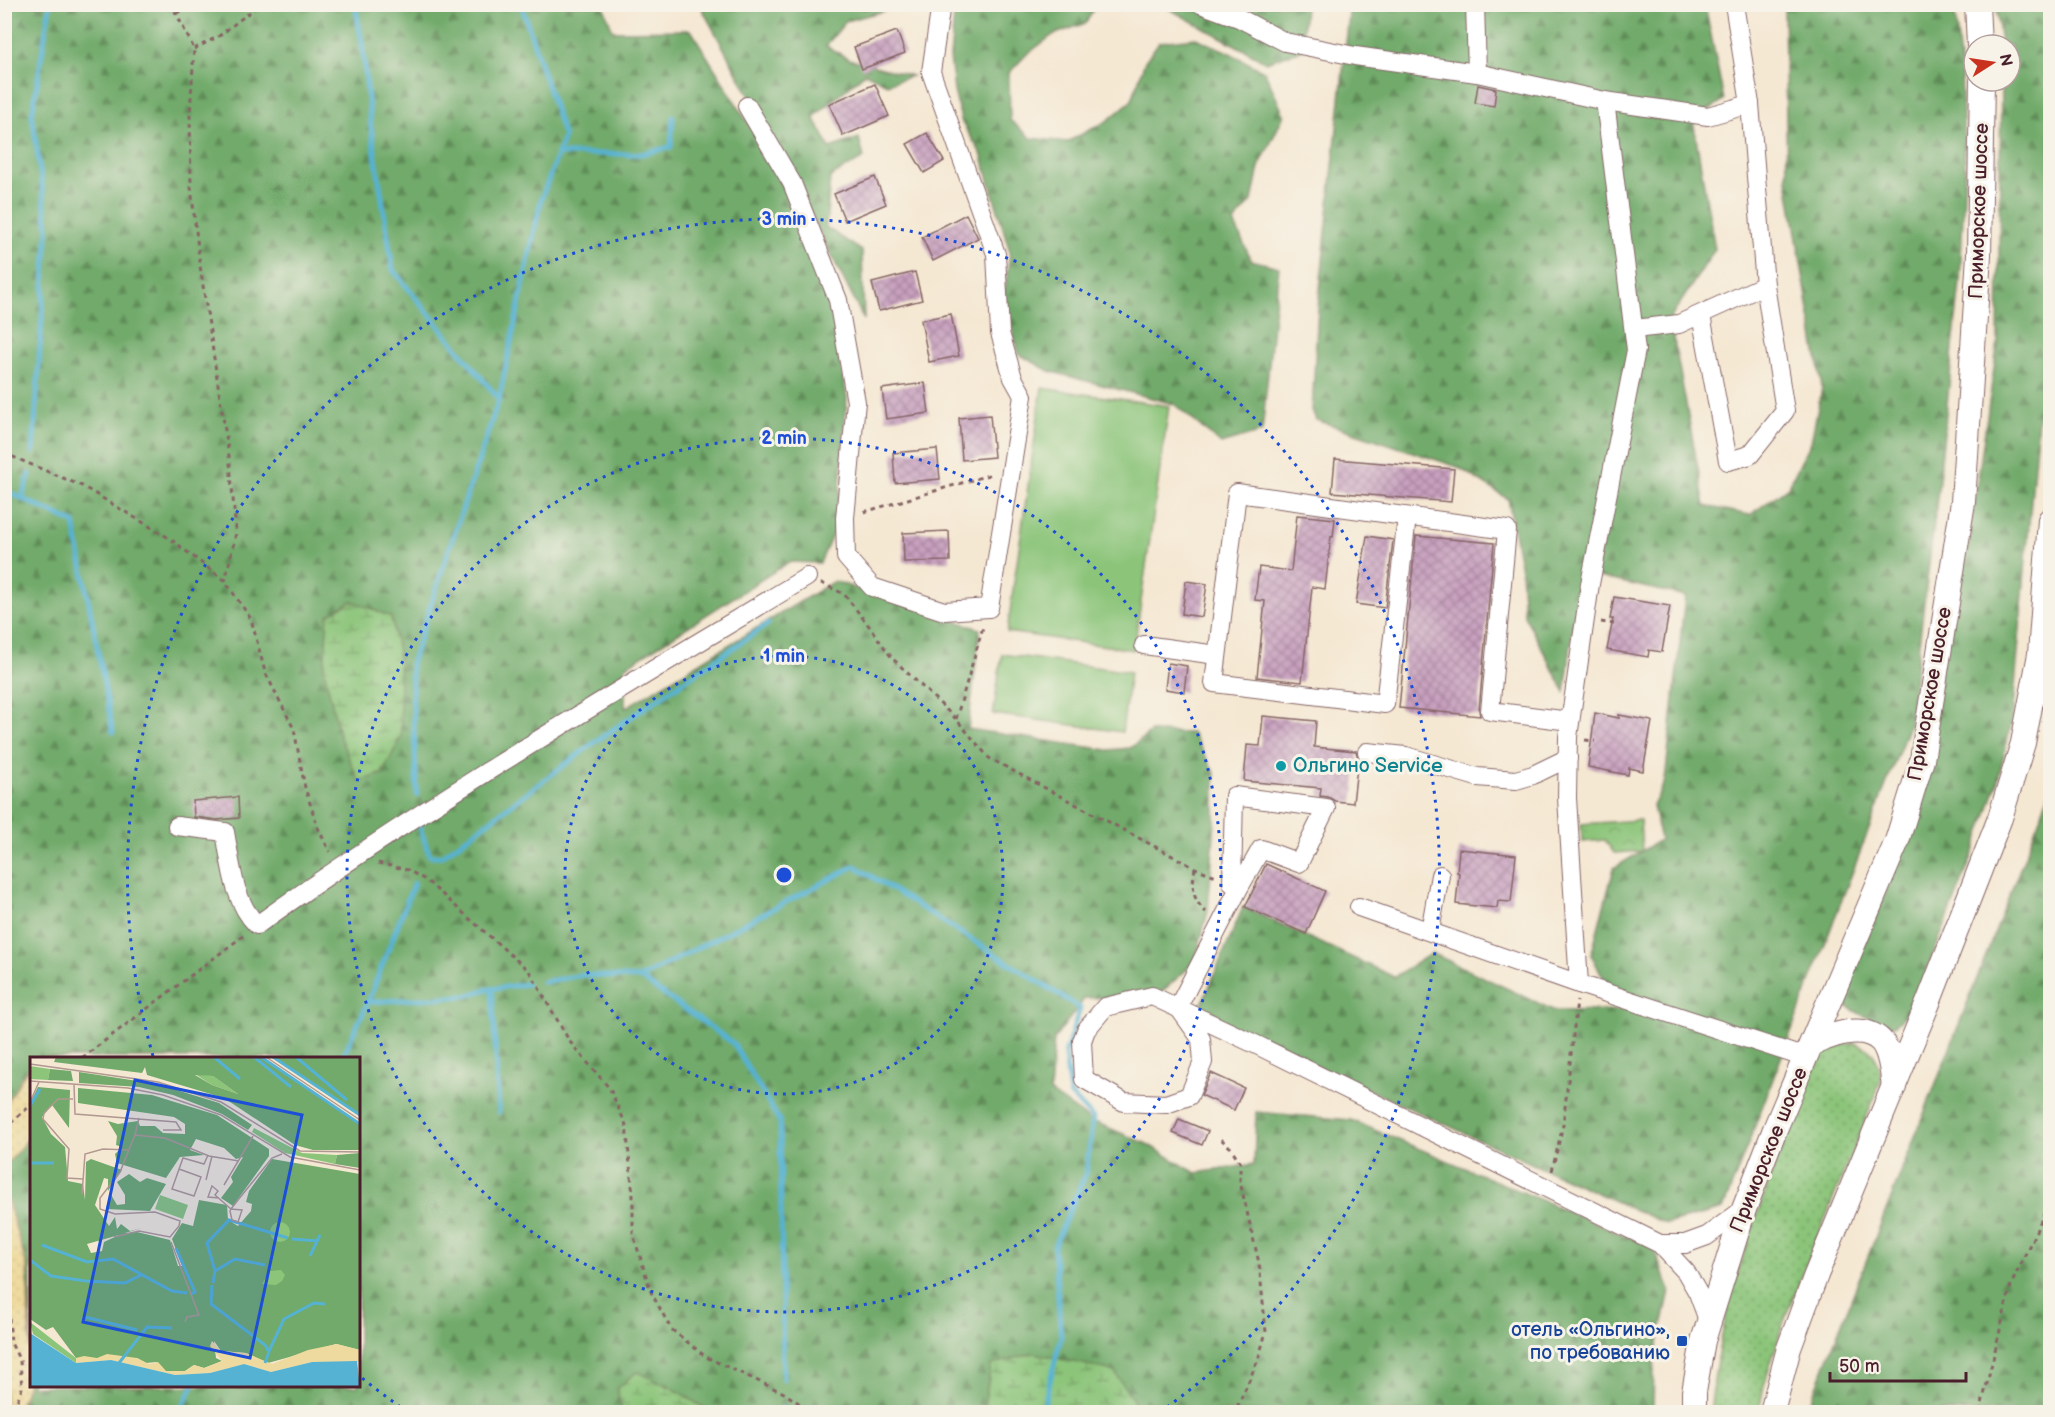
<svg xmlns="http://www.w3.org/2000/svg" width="2055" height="1417" viewBox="0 0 2055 1417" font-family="'Balsamiq Sans',sans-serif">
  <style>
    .grass { fill: url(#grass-dots); stroke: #6b7252; stroke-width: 1.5 }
    .forest { fill: url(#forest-firs); stroke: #5e644a; stroke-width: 1.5 }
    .wetland { fill: url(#wetland-marsh); stroke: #6b7252; stroke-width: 1.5 }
    .sand { fill: url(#sand-dots); stroke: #9c7c64; stroke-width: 1.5 }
    .park { fill: url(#park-crowns); stroke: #6b7252; stroke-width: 1.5 }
    .pitch { fill: #8cc57a; stroke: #6b7252; stroke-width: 1.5 }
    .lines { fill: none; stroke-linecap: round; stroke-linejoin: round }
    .stream { stroke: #55b2d3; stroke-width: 5 }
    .building { fill: url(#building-cross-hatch) }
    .minor-casing { stroke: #866566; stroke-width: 20 }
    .major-casing { stroke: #866566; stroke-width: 26 }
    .path { stroke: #866566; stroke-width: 3; stroke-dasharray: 4.5 4.5; stroke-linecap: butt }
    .minor { stroke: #fff; stroke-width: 18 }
    .major { stroke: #fff; stroke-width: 24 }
    .ring { fill: none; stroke: #1d4ed8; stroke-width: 3; stroke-dasharray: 3 6 }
    .culture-dot { fill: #0f9aa8; stroke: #f7f3e8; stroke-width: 2 }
    .transit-dot { fill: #1a4fb4; stroke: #f7f3e8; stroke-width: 2 }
    .labels { text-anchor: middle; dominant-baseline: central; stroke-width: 6; stroke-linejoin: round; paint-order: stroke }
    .street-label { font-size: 20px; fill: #4a1f2b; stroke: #f7f3e8 }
    .culture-label { font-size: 20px; fill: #0d838f; stroke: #f7f3e8; text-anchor: start }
    .transit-label { font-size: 20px; fill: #164399; stroke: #f7f3e8; text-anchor: end }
    .inset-river { fill: none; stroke: #55b2d3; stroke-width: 3 }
    .inset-road { fill: none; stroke: #b19890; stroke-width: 1.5 }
    .view { fill: #1d4ed8; fill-opacity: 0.15; stroke: #1d4ed8; stroke-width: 3 }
    .inset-edge { fill: none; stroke: #4a1f2b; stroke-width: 3 }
    .centre { fill: #1d4ed8; stroke: #f7f3e8; stroke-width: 3 }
    .ring-label { font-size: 18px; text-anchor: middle; font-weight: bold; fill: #1d4ed8; stroke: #f7f3e8; stroke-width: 6; stroke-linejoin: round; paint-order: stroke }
  </style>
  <defs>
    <pattern id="grass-dots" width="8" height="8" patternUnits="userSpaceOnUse" patternTransform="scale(1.5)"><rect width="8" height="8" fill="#8cc57a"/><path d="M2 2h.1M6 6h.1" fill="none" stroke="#749f64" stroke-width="1.8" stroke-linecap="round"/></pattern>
    <pattern id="forest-firs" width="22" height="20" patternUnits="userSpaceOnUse" patternTransform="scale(1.5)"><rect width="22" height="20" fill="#71aa6a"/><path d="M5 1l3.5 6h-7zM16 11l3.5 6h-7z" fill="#5f8a57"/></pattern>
    <pattern id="wetland-marsh" width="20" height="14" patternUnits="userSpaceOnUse" patternTransform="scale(1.5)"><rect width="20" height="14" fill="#8cc57a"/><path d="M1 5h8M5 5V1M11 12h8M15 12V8" fill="none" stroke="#749f64"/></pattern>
    <pattern id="sand-dots" width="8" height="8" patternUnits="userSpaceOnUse" patternTransform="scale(1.5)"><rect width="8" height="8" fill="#eeda9e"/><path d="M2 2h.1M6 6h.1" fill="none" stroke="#cebb88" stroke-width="1.8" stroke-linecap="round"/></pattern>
    <pattern id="park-crowns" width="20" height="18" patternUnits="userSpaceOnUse" patternTransform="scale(1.5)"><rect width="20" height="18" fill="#8cc57a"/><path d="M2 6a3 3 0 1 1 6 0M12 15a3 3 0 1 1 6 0" fill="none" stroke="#749f64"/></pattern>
    <pattern id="building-cross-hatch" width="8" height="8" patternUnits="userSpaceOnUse" patternTransform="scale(1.5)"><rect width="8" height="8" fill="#c8a0bf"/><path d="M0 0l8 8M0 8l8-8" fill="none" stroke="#a4829b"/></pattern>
  </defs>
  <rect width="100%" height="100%" fill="#f7f3e8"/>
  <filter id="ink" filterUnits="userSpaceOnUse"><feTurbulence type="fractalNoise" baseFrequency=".0167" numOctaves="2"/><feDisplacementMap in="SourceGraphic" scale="12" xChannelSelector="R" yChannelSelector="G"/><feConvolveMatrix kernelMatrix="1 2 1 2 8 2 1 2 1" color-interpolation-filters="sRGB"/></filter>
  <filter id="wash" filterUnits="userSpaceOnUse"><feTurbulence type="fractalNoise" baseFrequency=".008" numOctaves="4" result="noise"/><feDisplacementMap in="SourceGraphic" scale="24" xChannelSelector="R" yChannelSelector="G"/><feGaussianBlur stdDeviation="1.35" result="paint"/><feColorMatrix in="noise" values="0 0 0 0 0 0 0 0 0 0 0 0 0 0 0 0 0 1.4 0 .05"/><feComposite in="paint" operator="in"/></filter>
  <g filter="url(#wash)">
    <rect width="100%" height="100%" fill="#f5e8d3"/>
    <path class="grass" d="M1854,1043C1874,1048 1880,1061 1881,1081L1786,1315L1764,1385L1759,1412H1710C1713,1392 1715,1370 1719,1349C1737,1256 1776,1165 1809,1077C1821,1053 1827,1047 1854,1043Z"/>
    <g class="forest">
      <path d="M1491,4L1705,5L1724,100L1693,120L1715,249L1670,319L1705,506L1750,515L1788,487L1811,442L1822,388L1787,180L1784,5H1954L1961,70L1965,169L1960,282L1937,499L1909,725L1723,1209L1666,1224L1198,1013L1243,907L1394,977L1432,953L1555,1011L1621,1010L1591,955L1614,868L1660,840L1653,806L1665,781L1685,596L1580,573L1565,692L1524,615L1521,570L1508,499L1458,467L1316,420L1312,410L1318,308L1350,5H1454L1490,13Z"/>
      <path d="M5,5H603L613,31L691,30L748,123L787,181L828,286L847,398L837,524L820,563L789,562L625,667V708L834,581L980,629L968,729L1108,750L1130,748L1151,732L1192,733L1215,773V821L1208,911L1195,962L1157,996L1085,998L1054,1039L1050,1092L1090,1120L1147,1144L1196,1173L1254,1164L1256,1112L1351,1120L1653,1247L1670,1291L1654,1361L1653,1412H18L31,1374L32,1386H358V1058H53L51,1057L32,1058L31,1068C19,1075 17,1093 5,1102Z"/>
      <path d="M700,5H897L895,8L846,21L826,46L849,59L912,76L887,84L865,73L814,117L830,148L859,138L864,158L830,177L826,227L862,251L864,320L773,139Z"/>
      <path d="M955,5H1096L1086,23L1053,35L1026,55L1009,73L1010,120L1031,138L1067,142L1107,121L1132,100L1145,61L1159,42L1196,38L1228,52L1265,72L1284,115L1259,167L1252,201L1234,222L1251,260L1279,267L1262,432L1221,444L1174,404L1049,371L1019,354L1004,297L1010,252L981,153L962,123L954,91L950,57Z"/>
      <path d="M1162,5H1305L1302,50L1266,62Z"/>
      <path d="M1996,5H2050V281L2012,721L1997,784L1975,849L1911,1011L1893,1026L1864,1016L1840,1003L1887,889L1967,554L1998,341L2001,81H2010V45H2001Z"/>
      <path d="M2050,792V1412H1807Z"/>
      <path d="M31,1135V1366L27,1267L6,1195L5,1165Z"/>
    </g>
    <g class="wetland">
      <path d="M352,601L391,617L399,657L401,737L382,774L359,781L340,738L324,670L328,615Z"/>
      <path d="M1034,1353L1114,1371L1141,1412H983L991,1365Z"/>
      <path d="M637,1372L674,1389L711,1412H622L617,1388Z"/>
    </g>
    <path class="sand" d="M31,1068V1135L5,1166L6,1195L27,1267L31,1374L18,1412H5V1102C17,1093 19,1075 31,1068Z"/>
    <path class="park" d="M1640,820L1642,851L1614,853L1605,840L1582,842L1581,824Z"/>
    <g class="pitch">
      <path d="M1042,388L1169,406L1134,650L1007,632Z"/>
      <path d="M1002,654L1130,672L1122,732L993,714Z"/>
    </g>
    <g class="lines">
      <g class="stream">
        <path d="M355,4L362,43L371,127L393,270L499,399"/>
        <path d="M557,154H641L671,147L673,117"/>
        <path d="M33,452L48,228L32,115L50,5"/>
        <path d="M4,490L74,523L113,732"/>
        <path d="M22,498L30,474"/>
        <path d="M417,795L411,664L499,399L541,200L564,137L521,4"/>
        <path d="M420,821L421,831L430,856H442L602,737L768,624"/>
        <path d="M640,978L733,1043L780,1122L783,1379"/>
        <path d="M543,982L582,975L640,978L855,866L1080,1008L1065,1054L1070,1094L1093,1118L1086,1173L1054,1246L1061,1337L1042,1412"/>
        <path d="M492,989L499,1112"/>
        <path d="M368,1002L414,883"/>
        <path d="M342,1058L368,1002L466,996L484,990L527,984"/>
        <path d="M180,1412L193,1386"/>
        <path d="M783,1412V1408"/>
      </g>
    </g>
    <g id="blocks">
      <g class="building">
        <path d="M897,31L905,53L862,69L854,47Z"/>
        <path d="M875,84L889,116L843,136L829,104Z"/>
        <path d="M1478,85L1496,89L1494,106L1475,103Z"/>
        <path d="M927,133L944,161L924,173L907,144Z"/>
        <path d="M875,177L886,204L845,221L834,194Z"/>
        <path d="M966,214L978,238L933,261L922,237Z"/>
        <path d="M915,272L922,300L879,311L872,283Z"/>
        <path d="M951,314L959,356L929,362L921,320Z"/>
        <path d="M925,383L929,413L886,419L882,389Z"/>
        <path d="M990,415L994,457L962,460L959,418Z"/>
        <path d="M937,449L940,479L895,483L893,453Z"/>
        <path d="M1335,459L1454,469L1451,502L1332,492Z"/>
        <path d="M1297,515L1335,519L1333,537L1331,536L1325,589L1312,587L1302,682L1257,677L1265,601L1255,600L1259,567L1291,571Z"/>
        <path d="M949,531L950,561L904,562L903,533Z"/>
        <path d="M1367,536L1393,540L1385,608L1356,604Z"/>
        <path d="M1416,536L1494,543L1479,710L1480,716L1399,708Z"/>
        <path d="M1186,581L1207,584L1202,617L1182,614Z"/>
        <path d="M1614,597L1670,606L1662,652L1649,650L1648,657L1607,650L1613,619H1610Z"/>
        <path d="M1168,663L1187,666L1184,692L1165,689Z"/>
        <path d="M1595,713L1619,718V715L1652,721L1643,771L1629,768L1628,775L1588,767Z"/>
        <path d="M1263,716L1316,721L1314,747L1356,751L1358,758L1353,803L1335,801L1328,797L1320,796L1321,788L1244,781L1247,745L1260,746Z"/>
        <path d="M238,797L239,818L217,820L194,817L193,801Z"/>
        <path d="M1459,849L1516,855L1511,902L1498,901L1497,908L1456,904L1459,873L1457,872Z"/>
        <path d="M1266,864L1325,891L1306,934L1245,907Z"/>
        <path d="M1211,1073L1244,1088L1234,1110L1201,1095Z"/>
        <path d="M1179,1119L1208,1131L1202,1145L1173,1133Z"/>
      </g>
    </g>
  </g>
  <g filter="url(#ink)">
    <use href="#blocks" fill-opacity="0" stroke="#866566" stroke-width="1.5"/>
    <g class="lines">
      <g class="minor-casing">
        <g id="minor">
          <path d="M1201,4L1239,18L1285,42L1355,56L1477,73L1605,101"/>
          <path d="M1475,4L1477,73"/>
          <path d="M747,106L792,183L838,300L856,402L845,518L846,557L872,587L944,611L989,608L1023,396L1013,378L1000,333L996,254L931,72L941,4"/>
          <path d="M1701,315L1728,461L1750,455L1785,411L1765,285L1750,104L1734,4"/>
          <path d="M1634,329L1679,324L1765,285"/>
          <path d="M1407,517L1385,704L1214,683L1237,493L1507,530L1490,711L1570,721"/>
          <path d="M1144,645L1217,655"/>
          <path d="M1367,752L1406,756L1477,777L1516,780L1533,775L1568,758"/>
          <path d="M177,826L225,832C231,864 233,901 257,925C433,799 622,689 807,577"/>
          <path d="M1240,886L1232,883L1234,796L1326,808L1299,863L1261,849L1240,886L1178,1007L1201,1039L1203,1062L1189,1096L1166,1104L1124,1102L1084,1079L1082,1041L1086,1030L1105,1007L1152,996L1257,1045L1660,1244L1686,1272L1698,1293L1708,1320"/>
          <path d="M1359,907L1579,984L1806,1058"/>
          <path d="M1430,931L1440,875"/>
          <path d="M1579,984L1567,798L1568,737L1590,584L1636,350L1605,101L1708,116L1750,104"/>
          <path d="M1660,1244H1685L1707,1236L1744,1209"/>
        </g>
      </g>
      <g class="major-casing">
        <g id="major">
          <path d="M1977,4L1979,45"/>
          <path d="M1812,1044C1831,1035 1863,1023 1881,1041C1891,1052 1892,1073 1894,1087"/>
          <path d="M1694,1412V1392L1703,1341L1744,1209L1775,1129L1897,841L1922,760L1963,502L1979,255L1982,81"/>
          <path d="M1772,1412L1789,1348L1816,1275L1928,1003L2000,818L2023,743L2040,654L2050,520"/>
        </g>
      </g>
      <g class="path">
        <path d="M169,4L176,13L194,49L190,114L191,187L200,266L230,463L236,533L225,581"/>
        <path d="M176,13L198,4"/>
        <path d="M194,49L219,36L255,8L228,4"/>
        <path d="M4,453L82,486L169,538L225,581L251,619L265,672L294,729L305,788L318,828L330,852"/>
        <path d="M864,512L992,474"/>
        <path d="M821,583L844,594L869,626L892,658L956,719L989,758L1195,868L1216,876"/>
        <path d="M1601,622L1614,624"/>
        <path d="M956,719L983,627"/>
        <path d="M1585,740L1595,741"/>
        <path d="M378,863L408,870L427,881L529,971L570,1042L610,1089L626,1125L633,1195V1234L651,1292L671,1329L706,1357L784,1393L812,1412"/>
        <path d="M1195,868C1192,885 1191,899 1206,912"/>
        <path d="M82,1058L243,936"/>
        <path d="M4,1129L32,1104"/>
        <path d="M1221,1139L1231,1148L1240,1162V1182L1259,1263L1266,1332L1258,1360L1235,1412"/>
        <path d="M1552,1171L1563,1125L1577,1001"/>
        <path d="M4,1255L11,1343L20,1361L22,1388L13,1412"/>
        <path d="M1980,1412L2011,1285L2050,1201"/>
      </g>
      <use href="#minor" class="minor"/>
      <use href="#major" class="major"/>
    </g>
  </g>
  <g class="ring">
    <circle cx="784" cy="875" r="219"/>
    <circle cx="784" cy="875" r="437"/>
    <path d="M408 1412A656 656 0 0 1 362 1378M153 1056A656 656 0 1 1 1160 1412"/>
  </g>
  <circle class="culture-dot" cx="1281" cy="766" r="6"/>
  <rect class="transit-dot" x="1676" y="1335" width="12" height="12" rx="3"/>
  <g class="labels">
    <g class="street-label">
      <text transform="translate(1979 211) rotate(-88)">Приморское шоссе</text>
      <text transform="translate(1930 694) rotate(-80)">Приморское шоссе</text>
      <text transform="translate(1769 1150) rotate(-68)">Приморское шоссе</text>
    </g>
    <g class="culture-label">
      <text x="1293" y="766">Ольгино Service</text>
    </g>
    <g class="transit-label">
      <text x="1670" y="1330">отель «Ольгино»,<tspan x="1670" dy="23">по требованию</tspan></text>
    </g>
  </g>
  <g transform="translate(30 1057)">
    <rect width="330" height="330" fill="#f5e8d3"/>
    <path d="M0,9L20,12L18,23L0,22ZM165,17L183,19L208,37L182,28ZM224,71L272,96L307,98L305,107L255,96L222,75Z" fill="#8cc57a"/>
    <path d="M26,0H230L330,67V93H283L265,88L194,41L117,18L115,10L112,16L24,5ZM165,18L183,19L208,37L182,28ZM243,0H330V58L289,31ZM20,12L41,14L43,24L18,23ZM49,15L127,27L189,46L222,68L218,73L192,57L143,38L109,30L49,26ZM8,30L40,33L39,71L22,48L12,60L21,77L35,90L38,124L53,127L55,143L56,105L61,102L92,113L78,134V122L74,121L65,148L79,169L85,160L87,172L91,167L100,174L112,171L95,176L107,175L140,183L148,209H152L142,182L152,166L163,169L169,143L197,148L198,163L208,169L221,154L222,147L216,145L219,134L242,102L330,117V293L306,287L238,306L216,296L191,294L184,284L186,301L192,304L174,311L164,308L155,314L136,315L126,305L116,306L107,301H46L23,270L16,273L0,262V46ZM89,178L74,185L72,194L61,196L57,187ZM48,31L122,38L187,58L239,92V99L203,149L191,141L203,125L201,120L213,100L206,102L194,91L166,82L160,93L174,98L150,100L136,121L87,106L85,97L92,90L86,88L87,79L78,64L88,67L108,64L110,69H125L133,76L155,77V67L144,60L48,46ZM330,96V111L305,107L307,98ZM99,117L110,125L117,121L136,127L120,154L76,152L80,136L87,148L95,147V138L87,125Z" fill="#71aa6a" fill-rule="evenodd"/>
    <path d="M240 175a10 10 0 1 1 20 0a10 10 0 1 1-20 0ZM251,213L255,218L252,224L246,228L232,227L240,214ZM0,265L46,301V306L3,277Z" fill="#8cc57a"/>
    <path d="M182,284L191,294L216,296L242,307L278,293L307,287L330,293V305H282L241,315L214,307L180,316L145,318L81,303L46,306V301L54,299L67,301L77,297L107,301L119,307L128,305L136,314H155L164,308L174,311L192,304L180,289Z" fill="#eeda9e"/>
    <path d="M130,138L158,148L153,162L125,152Z" fill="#8cc57a"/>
    <path d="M0,276L46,306L81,303L145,318L180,316L214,307L241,315L282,305L327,304L330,330H0Z" fill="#55b2d3"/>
    <path class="inset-river" d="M184,0L210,22M224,0L261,30M231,0L330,67M243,0L330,58M266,0L317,43M0,49L10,32M0,106H24M262,182L288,184M12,188L57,205L83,202L142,234L157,236M146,191L165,235L161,237M280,199L290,178M0,203L21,219L56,224L95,226L111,218M185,214L205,202L235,208M183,226L185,214L177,186L199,163L258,181M182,228L181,247L235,288L239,295L235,306M55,260L107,273M239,294L254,262L284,246L295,247M89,306L117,270L142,271"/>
    <path class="inset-road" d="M236,0L330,63M0,7L128,25L191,45L270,94L330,95M0,24L98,31L133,38L191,58L260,100L330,113M44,27L45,57L146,65L151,73H133M43,42H28L14,56L13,62L39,92L37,121L53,122M0,45L9,25M109,61L105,78L135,81L179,99L209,104M149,112L171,120L164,139L142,132L153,101L174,107L178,98M176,123L182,99M194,128L223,79M52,137L55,97L73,92L99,93M189,141L178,140L182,129L188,134L185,138L201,152L212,153L208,165L202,163L200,154L201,152L208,143L242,101L252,97M84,180L109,174L140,180L149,169L150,164L125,155L85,157L70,152V141L90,115L105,78M141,185L169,258L157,260L155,265"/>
    <path class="view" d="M105,23L272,58L220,301L53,265Z"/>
    <rect width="330" height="330" class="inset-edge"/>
  </g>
  <circle cx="784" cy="875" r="9" class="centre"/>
  <g class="ring-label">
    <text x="784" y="225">3 min</text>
    <text x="784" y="444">2 min</text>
    <text x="784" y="662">1 min</text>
  </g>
  <rect width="2055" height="1417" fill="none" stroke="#f7f3e8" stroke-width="24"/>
  <g transform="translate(1992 63) rotate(78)"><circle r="28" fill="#f7f3e8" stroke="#b29e9c" stroke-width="1.5"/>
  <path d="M0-4.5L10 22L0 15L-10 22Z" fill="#c8321e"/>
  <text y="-9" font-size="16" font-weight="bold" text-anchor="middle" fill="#4a1f2b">N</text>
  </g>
  <path d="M1830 1372v9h136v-9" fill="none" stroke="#4a1f2b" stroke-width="3"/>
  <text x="1839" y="1372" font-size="18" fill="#4a1f2b" stroke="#f7f3e8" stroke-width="4.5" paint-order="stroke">50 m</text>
</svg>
